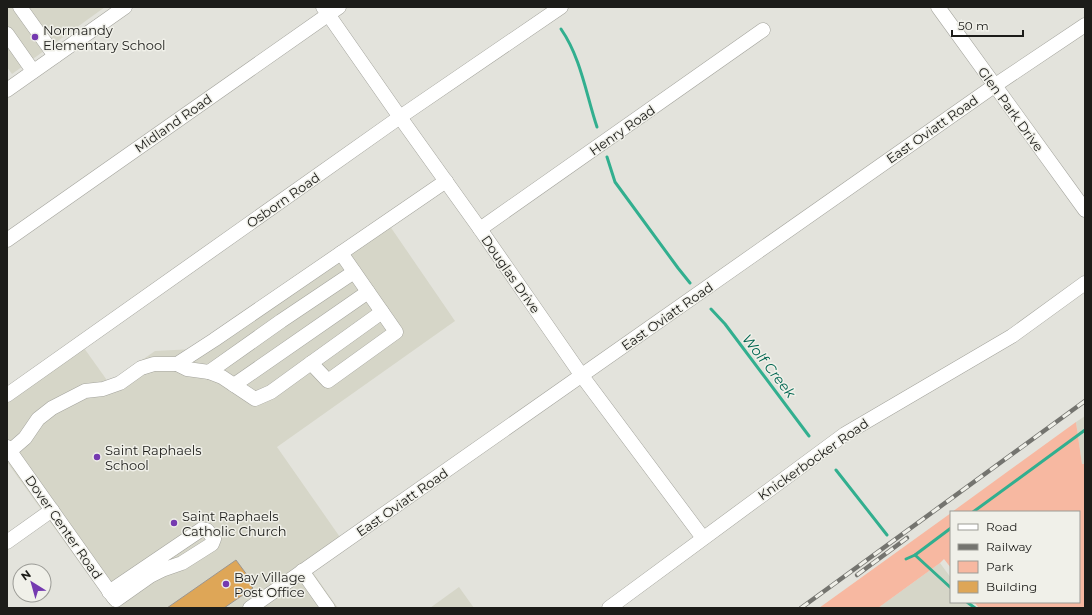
<svg xmlns="http://www.w3.org/2000/svg" width="1092" height="615" viewBox="0 0 1092 615" font-family="Montserrat,sans-serif">
  <style>
    .built { fill: #d6d6c8 }
    .green { fill: #f7b8a1 }
    .lines { fill: none; stroke-linecap: round; stroke-linejoin: round }
    .stream { stroke: #32af8f; stroke-width: 3 }
    .building { fill: #dea657; stroke: #9b9691 }
    .minor-casing { stroke: #a4a49d; stroke-width: 15 }
    .minor { stroke: #fff; stroke-width: 14 }
    .rail-casing { stroke: #74746f; stroke-width: 4.5 }
    .rail { stroke: #f0f0e9; stroke-width: 3; stroke-dasharray: 9; stroke-linecap: butt }
    .poi-dot { fill: #753ab0; stroke: #f0f0e9; stroke-width: 1.5 }
    .labels { text-anchor: middle; dominant-baseline: central; stroke-width: 3; stroke-linejoin: round; paint-order: stroke }
    .poi-label { font-size: 13px; fill: #1c1c19; stroke: #f0f0e9; text-anchor: start }
    .street-label { font-size: 13px; fill: #1c1c19; stroke: #f0f0e9 }
    .water-label { font-size: 14px; font-style: italic; fill: #006651; stroke: #f0f0e9 }
  </style>
  <rect width="100%" height="100%" fill="#e3e3dc"/>
  <g class="built">
    <path d="M7,7H105L12,74L7,67Z"/>
    <path d="M383,216L455,321L277,447L342,540L307,564L338,608H112L7,462V402L84,348L109,383L155,351L194,349Z"/>
    <path d="M1085,416V464L1082,465L1076,422Z"/>
    <path d="M940,563L951,578V602H968L972,608H878Z"/>
    <path d="M459,587L474,608H430Z"/>
  </g>
  <g class="green">
    <path d="M1076,422L1082,464H1085V608H979L974,602H1079V512H952Z"/>
    <path d="M951,513V568L944,559L940,563L878,608H819Z"/>
  </g>
  <g class="lines">
    <g class="stream">
      <path d="M561,29C581,58 586,94 597,127"/>
      <path d="M607,157L615,182L678,268L690,283"/>
      <path d="M711,309L725,324L809,436"/>
      <path d="M836,470L887,535"/>
      <path d="M973,512L1085,430"/>
      <path d="M915,555L951,528"/>
      <path d="M906,559L915,555L951,588"/>
      <path d="M967,602L975,608"/>
    </g>
  </g>
  <path class="building" d="M236,560L253,583L250,585L253,588L224,608H167Z"/>
  <g class="lines">
    <g class="minor-casing">
      <g id="minor">
        <path d="M20,7L55,56"/>
        <path d="M323,7L397,113L480,229L582,376L703,538"/>
        <path d="M938,7L1085,210"/>
        <path d="M7,34L33,71"/>
        <path d="M7,90L125,7"/>
        <path d="M480,229L763,30"/>
        <path d="M7,240L339,7"/>
        <path d="M311,363L382,312"/>
        <path d="M177,364L187,369L209,372L222,377L255,399L271,392L311,363L328,381L396,332L341,253"/>
        <path d="M209,372L281,321L354,272"/>
        <path d="M234,385L368,292"/>
        <path d="M7,395L400,117L561,7"/>
        <path d="M7,447L114,598"/>
        <path d="M10,451L25,438L38,419L52,408L85,391L103,389L120,383L141,368L154,364H177L214,340L446,181"/>
        <path d="M7,542L52,510"/>
        <path d="M302,571L328,608"/>
        <path d="M109,592L202,529L207,530L214,539L212,544L182,563L162,570L150,576L116,600"/>
        <path d="M250,608L994,86L1085,25"/>
        <path d="M609,608L845,434L1012,336L1085,283"/>
      </g>
    </g>
    <use href="#minor" class="minor"/>
    <g class="rail-casing">
      <g id="rail">
        <path d="M857,575L907,538"/>
        <path d="M801,608L1085,401"/>
      </g>
    </g>
    <use href="#rail" class="rail"/>
  </g>
  <g class="poi-dot">
    <circle cx="35" cy="37" r="4"/>
    <circle cx="97" cy="457" r="4"/>
    <circle cx="174" cy="523" r="4"/>
    <circle cx="226" cy="584" r="4"/>
  </g>
  <g class="labels">
    <g class="poi-label">
      <text x="43" y="30">Normandy<tspan x="43" dy="15">Elementary School</tspan></text>
      <text x="105" y="450">Saint Raphaels<tspan x="105" dy="15">School</tspan></text>
      <text x="182" y="516">Saint Raphaels<tspan x="182" dy="15">Catholic Church</tspan></text>
      <text x="234" y="577">Bay Village<tspan x="234" dy="15">Post Office</tspan></text>
    </g>
    <g class="street-label">
      <text transform="translate(1011 109) rotate(54)">Glen Park Drive</text>
      <text transform="translate(173 123) rotate(-35)">Midland Road</text>
      <text transform="translate(932 129) rotate(-35)">East Oviatt Road</text>
      <text transform="translate(622 130) rotate(-35)">Henry Road</text>
      <text transform="translate(283 200) rotate(-35)">Osborn Road</text>
      <text transform="translate(511 274) rotate(55)">Douglas Drive</text>
      <text transform="translate(667 316) rotate(-35)">East Oviatt Road</text>
      <text transform="translate(813 459) rotate(-35)">Knickerbocker Road</text>
      <text transform="translate(402 502) rotate(-35)">East Oviatt Road</text>
      <text transform="translate(64 527) rotate(55)">Dover Center Road</text>
    </g>
    <g class="water-label">
      <text transform="translate(769 366) rotate(52)">Wolf Creek</text>
    </g>
  </g>
  <rect width="1092" height="615" fill="none" stroke="#1c1c19" stroke-width="16"/>
  <rect x="950" y="511" width="130" height="92" fill="#f0f0e9" stroke="#9b9b96"/>
  <rect x="958" y="524" width="20" height="6" fill="#ffffff" stroke="#9b9b96"/>
  <text x="986" y="531" font-size="12" fill="#1c1c19">Road</text>
  <rect x="958" y="544" width="20" height="6" fill="#74746f" stroke="#9b9b96"/>
  <text x="986" y="551" font-size="12" fill="#1c1c19">Railway</text>
  <rect x="958" y="561" width="20" height="12" fill="#f7b8a1" stroke="#9b9b96"/>
  <text x="986" y="571" font-size="12" fill="#1c1c19">Park</text>
  <rect x="958" y="581" width="20" height="12" fill="#dea657" stroke="#9b9b96"/>
  <text x="986" y="591" font-size="12" fill="#1c1c19">Building</text>
  <g transform="translate(32 583) rotate(323)"><circle r="19" fill="#f0f0e9" stroke="#9b9b96"/>
  <path d="M0-3L7 15L0 10L-7 15Z" fill="#753ab0"/>
  <text y="-6" font-size="11" font-weight="bold" text-anchor="middle" fill="#1c1c19">N</text>
  </g>
  <path d="M952 30v6h71v-6" fill="none" stroke="#1c1c19" stroke-width="2"/>
  <text x="958" y="30" font-size="12" fill="#1c1c19" stroke="#f0f0e9" stroke-width="3" paint-order="stroke">50 m</text>
</svg>
